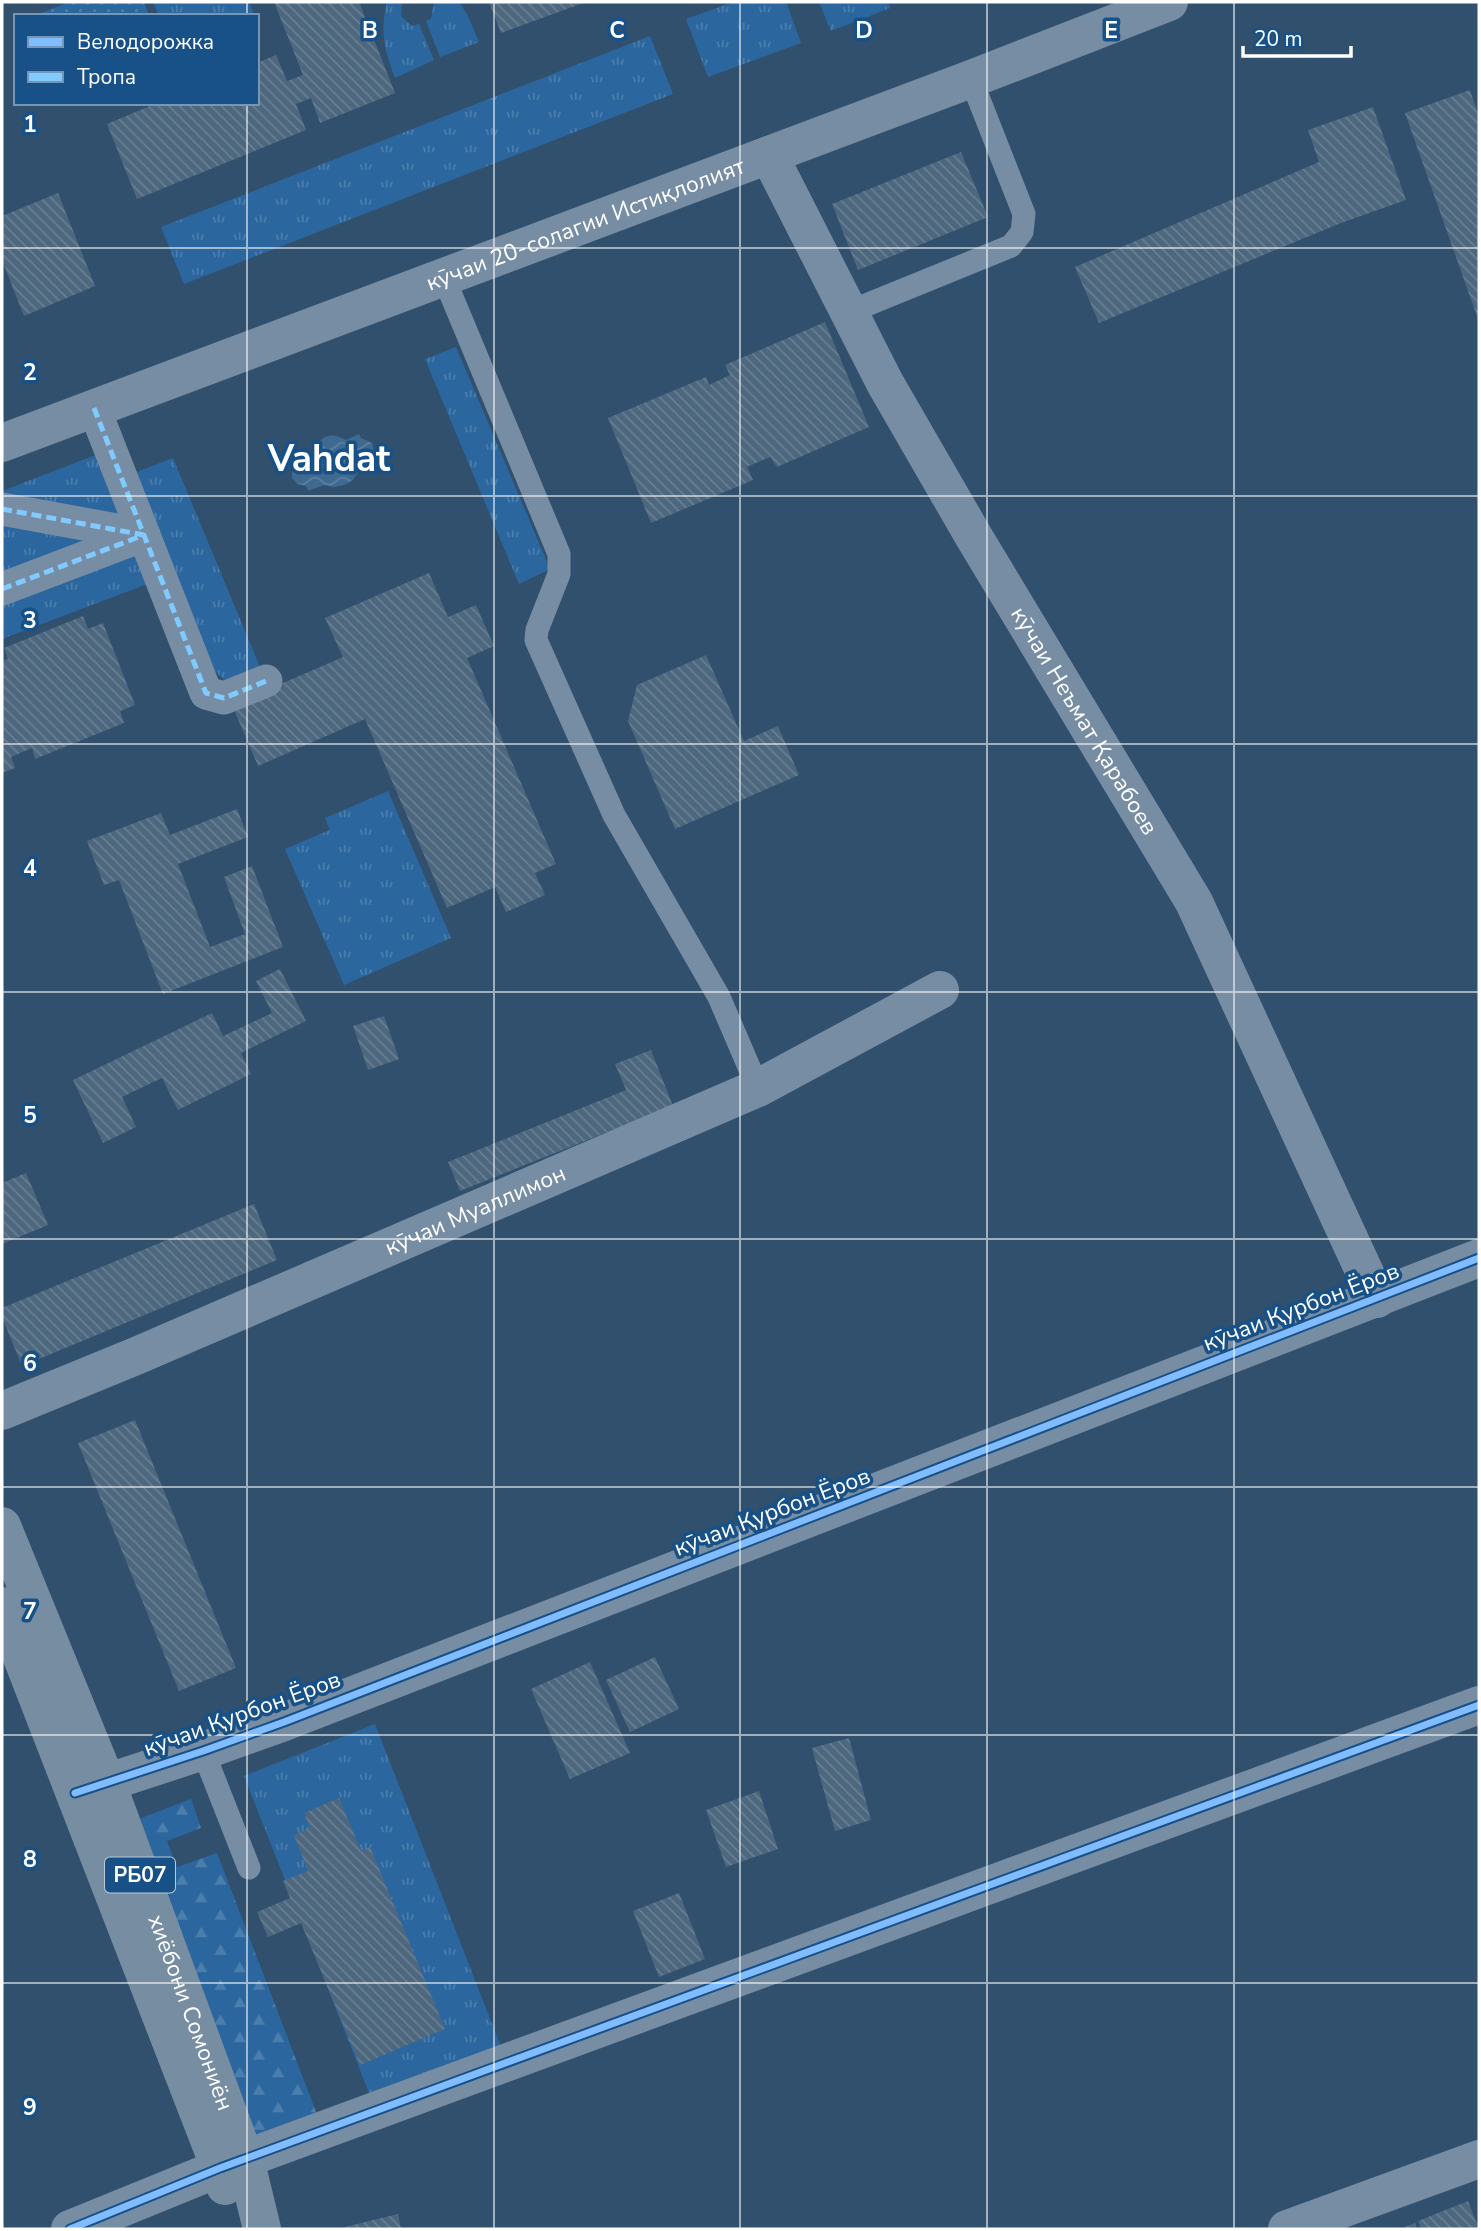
<svg xmlns="http://www.w3.org/2000/svg" width="1481" height="2231" viewBox="0 0 1481 2231" font-family="'Nunito Sans',sans-serif">
  <style>
    .grass { fill: url(#grass-tufts) }
    .forest { fill: url(#forest-firs) }
    .garden { fill: url(#garden-dots) }
    .water { fill: url(#water-waves) }
    .building { fill: url(#building-back-hatch) }
    .lines { fill: none; stroke-linecap: round; stroke-linejoin: round }
    .service { stroke: #778da3; stroke-width: 23 }
    .pedestrian { stroke: #778da3; stroke-width: 33 }
    .minor { stroke: #778da3; stroke-width: 38 }
    .tertiary { stroke: #778da3; stroke-width: 38 }
    .trunk { stroke: #778ea2; stroke-width: 38 }
    .quiet { stroke: #80caff; stroke-width: 5; stroke-dasharray: 10 5; stroke-linecap: butt }
    .cycleway-casing { stroke: #175187; stroke-width: 11 }
    .cycleway { stroke: #80bcff; stroke-width: 7 }
    .grid { fill: none; stroke: #fff; stroke-width: 2; stroke-opacity: 0.55 }
    .labels { text-anchor: middle; dominant-baseline: central; stroke-width: 7; stroke-linejoin: round; paint-order: stroke }
    .shield { fill: #175187; stroke: #b9cbdb; stroke-width: 2 }
    .shield-label { font-size: 21px; font-weight: bold; fill: #fff }
    .street-label { font-size: 23px; fill: #fff; stroke: #175187 }
    .town-label { font-size: 37px; font-weight: bold; fill: #fff; stroke: #175187 }
    .grid-label { font-size: 23px; text-anchor: middle; font-weight: bold; fill: #fff; stroke: #175187; stroke-width: 7; stroke-linejoin: round; paint-order: stroke }
  </style>
  <defs>
    <pattern id="grass-tufts" width="24" height="20" patternUnits="userSpaceOnUse" patternTransform="scale(1.75)"><rect width="24" height="20" fill="#2b679e"/><path d="M3 7l-1-3M5 7V3M7 7l1-3M15 17l-1-3M17 17v-4M19 17l1-3" fill="none" stroke="#4b7ead"/></pattern>
    <pattern id="forest-firs" width="22" height="20" patternUnits="userSpaceOnUse" patternTransform="scale(1.75)"><rect width="22" height="20" fill="#2b679e"/><path d="M5 1l3.5 6h-7zM16 11l3.5 6h-7z" fill="#4b7ead"/></pattern>
    <pattern id="garden-dots" width="8" height="8" patternUnits="userSpaceOnUse" patternTransform="scale(1.75)"><rect width="8" height="8" fill="#2b679e"/><path d="M2 2h.1M6 6h.1" fill="none" stroke="#4b7ead" stroke-width="1.8" stroke-linecap="round"/></pattern>
    <pattern id="water-waves" width="16" height="10" patternUnits="userSpaceOnUse" patternTransform="scale(1.75)"><rect width="16" height="10" fill="#3f698f"/><path d="M0 5q4-4 8 0t8 0" fill="none" stroke="#5c80a0"/></pattern>
    <pattern id="building-back-hatch" width="6" height="6" patternUnits="userSpaceOnUse" patternTransform="scale(1.75)"><rect width="6" height="6" fill="#4d677e"/><path d="M-1 5l2 2M0 0l6 6M5-1l2 2" fill="none" stroke="#687e91"/></pattern>
  </defs>
  <rect width="100%" height="100%" fill="#30506e"/>
  <g class="grass">
    <path d="M153,2H249L255,16H159Z"/>
    <path d="M387,2H402L401,16L412,26L419,24L434,60L395,78C384,49 380,32 387,2Z"/>
    <path d="M434,2H459L468,16L479,42L440,57L426,21L431,19Z"/>
    <path d="M733,2H786L801,43L708,77L686,19Z"/>
    <path d="M819,2H888L890,8L831,31Z"/>
    <path d="M650,36L673,94L184,284L161,227Z"/>
    <path d="M456,347L550,569L519,584L425,359Z"/>
    <path d="M106,451L158,580L2,639V491Z"/>
    <path d="M173,458L262,672L229,685L202,658L129,475Z"/>
    <path d="M388,791L451,938L344,985L285,849L330,830L325,818Z"/>
    <path d="M375,1724L503,2052L373,2103L244,1776Z"/>
  </g>
  <path class="forest" d="M191,1799L201,1828L167,1841L177,1867L217,1853L318,2117L238,2148L115,1828Z"/>
  <path class="garden" d="M69,2H144L149,16H42L41,13Z"/>
  <path class="water" d="M359,434L361,438L372,443L375,455L371,462L372,466L358,472L353,480L344,485L334,487L324,485L308,491L306,486L298,484L292,478V470L298,464L296,459C300,458 304,457 307,455C321,446 320,427 346,440Z"/>
  <g class="building">
    <path d="M274,2H359L395,93L320,123L311,98L296,104L306,130L137,199L107,124L157,103H257V63L276,55L287,81L303,75Z"/>
    <path d="M489,2H586L501,33Z"/>
    <path d="M1470,90L1479,117V322L1405,113Z"/>
    <path d="M1373,107L1406,200L1341,223L1099,323L1075,267L1319,162L1308,130Z"/>
    <path d="M961,152L988,217L858,270L832,204Z"/>
    <path d="M58,193L95,286L24,316L2,260V216Z"/>
    <path d="M825,322L869,427L777,467L770,457L747,467L753,480L651,523L608,418L706,377L709,385L730,375L725,365Z"/>
    <path d="M429,573L448,617L476,605L494,646L467,658L556,864L535,873L545,895L506,912L495,887L447,908L365,719L258,766L232,705L343,657L325,618Z"/>
    <path d="M83,616L88,629L103,623L135,705L120,711L124,723L35,759L32,748L11,757L15,768L2,773V661L8,659L4,648Z"/>
    <path d="M706,655L744,741L778,726L799,775L675,829L628,721L637,685Z"/>
    <path d="M237,809L248,837L178,864L210,947L245,934L224,877L252,866L283,947L163,994L119,880L104,885L87,841L161,813L170,835Z"/>
    <path d="M280,969L306,1021L241,1053L251,1074L178,1110L162,1078L122,1097L136,1127L103,1143L73,1080L212,1013L223,1036L272,1013L256,981Z"/>
    <path d="M384,1016L399,1059L368,1070L353,1026Z"/>
    <path d="M651,1050L673,1106L460,1191L448,1162L626,1090L615,1064Z"/>
    <path d="M26,1173L48,1225L2,1244V1183Z"/>
    <path d="M254,1204L277,1260L22,1366L2,1317V1308Z"/>
    <path d="M135,1420L236,1668L179,1691L78,1443Z"/>
    <path d="M655,1657L679,1709L630,1732L606,1680Z"/>
    <path d="M590,1662L630,1753L570,1779L531,1689Z"/>
    <path d="M849,1738L871,1820L835,1831L812,1748Z"/>
    <path d="M759,1791L778,1849L726,1867L706,1810Z"/>
    <path d="M339,1798L361,1851L370,1847L445,2029L360,2065L301,1923L268,1937L257,1912L290,1898L283,1881L308,1871L294,1835L310,1828L304,1813Z"/>
    <path d="M679,1893L705,1959L659,1977L633,1911Z"/>
    <path d="M1468,2201L1479,2229H1421L1418,2221Z"/>
    <path d="M398,2214L401,2229H341V2228Z"/>
    <path d="M1415,2223L1417,2229H1400Z"/>
  </g>
  <g class="lines">
    <g class="service">
      <path d="M444,278L559,554V574L537,630L536,640L614,815L719,997L758,1088"/>
      <path d="M849,312L1011,246L1022,232L1024,214L971,79"/>
      <path d="M203,1751L249,1868"/>
    </g>
    <g class="pedestrian">
      <path d="M94,408L206,693L224,698L266,681"/>
      <path d="M2,509L144,535"/>
      <path d="M2,589L144,535"/>
    </g>
    <g class="minor">
      <path id="s1" d="M769,155L885,383L974,537L1194,902L1377,1299"/>
      <path id="s2" d="M2,1411L136,1356L758,1088L940,990"/>
      <path d="M75,1793L203,1751L284,1722L1479,1258"/>
      <path d="M70,2229L220,2168L1479,1705"/>
      <path d="M1287,2229L1479,2159"/>
    </g>
    <path class="tertiary" id="s3" d="M2,443L971,79L1169,2"/>
    <g class="trunk">
      <path id="s4" d="M2,1526L106,1781L245,2159L262,2229"/>
      <path d="M2,1606L220,2168L225,2186"/>
    </g>
    <g class="quiet">
      <path d="M94,408L206,693L224,698L266,681"/>
      <path d="M2,509L144,535"/>
      <path d="M2,589L144,535"/>
    </g>
    <g class="cycleway-casing">
      <g id="cycleway">
        <path d="M75,1793L203,1751L284,1722L1479,1258"/>
        <path d="M70,2229L220,2168L1479,1705"/>
      </g>
    </g>
    <use href="#cycleway" class="cycleway"/>
  </g>
  <path class="grid" d="M247,2V16M494,2V2229M740,2V2229M987,2V2229M1234,2V2229M247,103V2229M2,248H1479M2,496H1479M2,744H1479M2,992H1479M2,1239H1479M2,1487H1479M2,1735H1479M2,1983H1479"/>
  <g class="labels">
    <rect class="shield" x="105" y="1857.5" width="70" height="35" rx="5"/>
    <g class="shield-label">
      <text x="140" y="1875">РБ07</text>
    </g>
    <g class="street-label">
      <text stroke="none"><textPath href="#s3" startOffset="623">кӯчаи 20-солагии Истиқлолият</textPath></text>
      <text stroke="none"><textPath href="#s1" startOffset="648">кӯчаи Неъмат Қарабоев</textPath></text>
      <text stroke="none"><textPath href="#s2" startOffset="514">кӯчаи Муаллимон</textPath></text>
      <text transform="translate(1301 1307) rotate(-21)">кӯчаи Қурбон Ёров</text>
      <text transform="translate(772 1512) rotate(-21)">кӯчаи Қурбон Ёров</text>
      <text transform="translate(242 1714) rotate(-20)">кӯчаи Қурбон Ёров</text>
      <text stroke="none"><textPath href="#s4" startOffset="522">хиёбони Сомониён</textPath></text>
    </g>
    <g class="town-label">
      <text x="329" y="459">Vahdat</text>
    </g>
  </g>
  <g class="grid-label">
    <text x="370" y="38">B</text>
    <text x="617" y="38">C</text>
    <text x="864" y="38">D</text>
    <text x="1111" y="38">E</text>
    <text x="30" y="132">1</text>
    <text x="30" y="380">2</text>
    <text x="30" y="628">3</text>
    <text x="30" y="876">4</text>
    <text x="30" y="1123">5</text>
    <text x="30" y="1371">6</text>
    <text x="30" y="1619">7</text>
    <text x="30" y="1867">8</text>
    <text x="30" y="2115">9</text>
  </g>
  <rect width="1481" height="2231" fill="none" stroke="#ffffff" stroke-width="7"/>
  <rect x="14" y="14" width="245" height="91" fill="#175187" stroke="#7497b7" stroke-width="2"/>
  <rect x="28" y="37" width="35" height="10" fill="#80bcff" stroke="#7497b7" stroke-width="2"/>
  <text x="77" y="49" font-size="21" fill="#ffffff">Велодорожка</text>
  <rect x="28" y="72" width="35" height="10" fill="#80caff" stroke="#7497b7" stroke-width="2"/>
  <text x="77" y="84" font-size="21" fill="#ffffff">Тропа</text>
  <path d="M1243 46v10h108v-10" fill="none" stroke="#ffffff" stroke-width="3.5"/>
  <text x="1254" y="46" font-size="21" fill="#ffffff" stroke="#175187" stroke-width="5" paint-order="stroke">20 m</text>
</svg>
